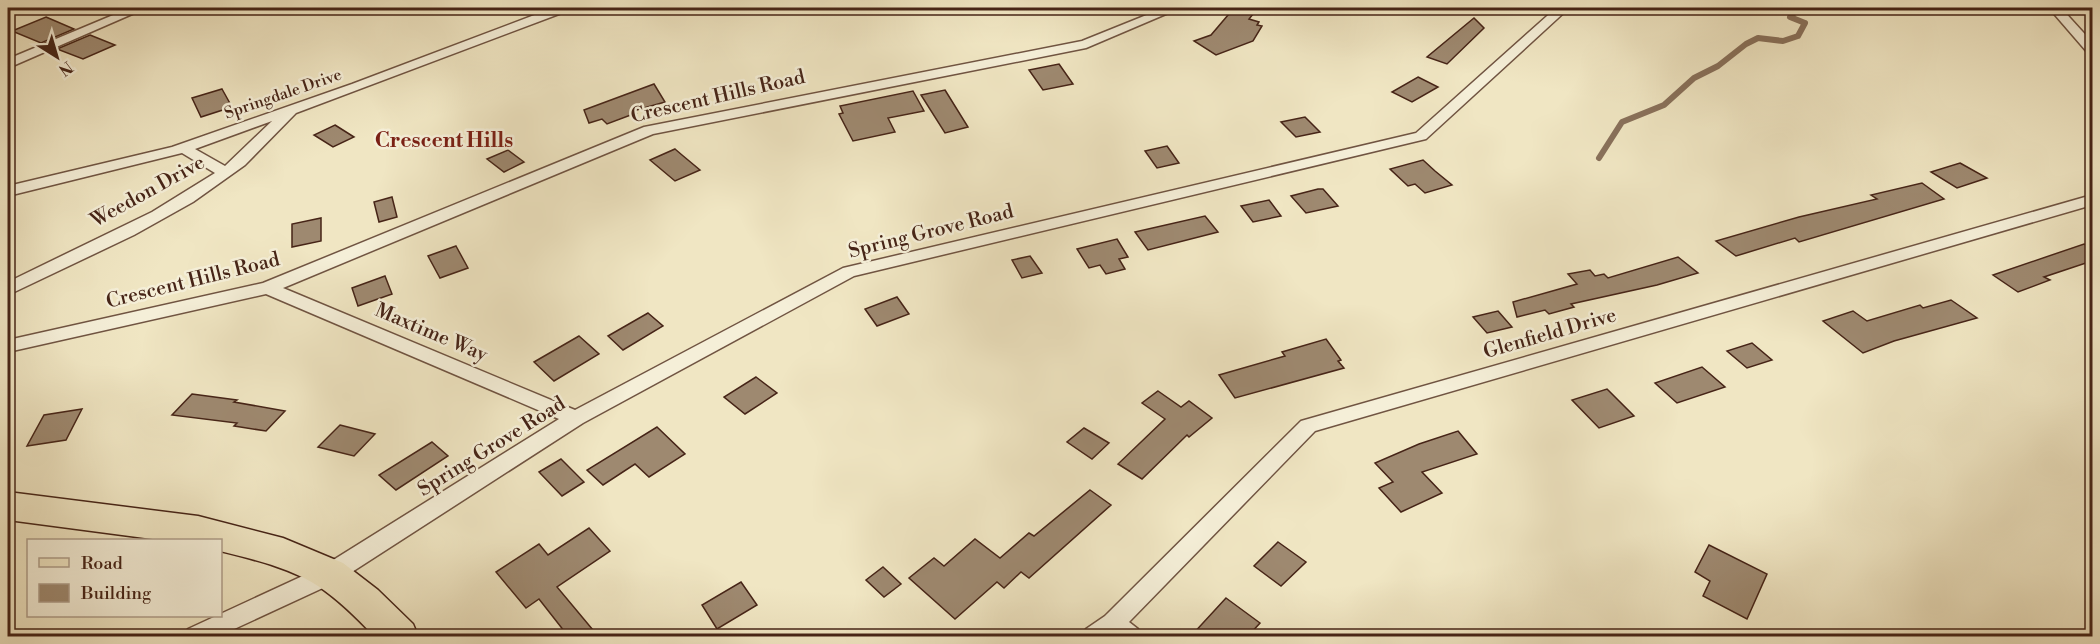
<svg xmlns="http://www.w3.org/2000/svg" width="2100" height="644" viewBox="0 0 2100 644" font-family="'Libre Bodoni',serif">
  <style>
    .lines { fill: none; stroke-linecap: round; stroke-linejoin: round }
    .stream { stroke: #89715b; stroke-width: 6 }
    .building { fill: #9e8970; stroke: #462417; stroke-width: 1.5 }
    .minor-casing { stroke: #705442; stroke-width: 3 }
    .primary-casing { stroke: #462417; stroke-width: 3 }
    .minor { fill: #f5efd8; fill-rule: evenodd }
    .primary { fill: #f0e6c3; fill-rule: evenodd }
    .labels { text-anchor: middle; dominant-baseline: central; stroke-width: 5; stroke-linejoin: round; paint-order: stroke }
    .far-street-label { font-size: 16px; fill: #462417; stroke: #f5efd8 }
    .street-label { font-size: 20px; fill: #462417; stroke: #f5efd8 }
    .neighbourhood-label { font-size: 21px; font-weight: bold; fill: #7a1f14; stroke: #f5efd8 }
  </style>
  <rect width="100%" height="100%" fill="#f0e6c3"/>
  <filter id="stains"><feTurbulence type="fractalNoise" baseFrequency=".00333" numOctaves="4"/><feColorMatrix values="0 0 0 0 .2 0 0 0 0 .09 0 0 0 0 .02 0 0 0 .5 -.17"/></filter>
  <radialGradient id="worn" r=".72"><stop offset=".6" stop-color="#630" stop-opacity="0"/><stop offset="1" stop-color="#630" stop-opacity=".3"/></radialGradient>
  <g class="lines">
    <path class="stream" d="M1599,158L1622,122L1664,105L1694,78L1718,66L1746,44L1758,38L1783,41L1798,36L1805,23L1790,17L1799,8"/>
  </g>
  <g class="building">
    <path d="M1234,8H1258L1249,19L1259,22L1257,25L1262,26L1253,41L1216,55L1194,41L1211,35Z"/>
    <path d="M46,17L74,29L41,43L12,31Z"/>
    <path d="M1474,18L1484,28L1447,64L1427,57Z"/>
    <path d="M90,35L115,45L83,59L57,49Z"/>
    <path d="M1059,64L1073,84L1043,90L1029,70Z"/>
    <path d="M1418,77L1438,87L1412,102L1392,92Z"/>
    <path d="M654,84L665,102L633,111L636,113L607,124L602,119L589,123L584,110Z"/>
    <path d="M222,89L232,107L201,117L192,98Z"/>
    <path d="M945,90L968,127L945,133L921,95Z"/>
    <path d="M913,91L924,111L888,118L895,132L853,141L839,114L843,113L840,106Z"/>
    <path d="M1305,117L1320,132L1296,137L1281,122Z"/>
    <path d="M335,125L354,137L333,147L314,135Z"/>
    <path d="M1167,146L1179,163L1157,168L1145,151Z"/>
    <path d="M675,149L682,155L700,170L675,181L650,160Z"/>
    <path d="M508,150L524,162L504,172L487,159Z"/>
    <path d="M1423,160L1435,171L1452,185L1425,193L1415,184L1408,186L1390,169Z"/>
    <path d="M1960,163L1987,178L1957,188L1931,172Z"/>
    <path d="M1922,183L1944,199L1799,242L1795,238L1736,256L1716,241L1799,217L1877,199L1871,195Z"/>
    <path d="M1318,189H1323L1338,206L1306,213L1291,196Z"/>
    <path d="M392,197L397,217L379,222L374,202Z"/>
    <path d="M1269,200L1281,216L1253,222L1241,206Z"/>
    <path d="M1205,216L1218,232L1148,250L1135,232Z"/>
    <path d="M321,218V241L292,247V224Z"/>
    <path d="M1117,239L1128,257L1119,259L1125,269L1106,274L1100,265L1089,268L1077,249Z"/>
    <path d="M2084,244L2092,249V261L2044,277L2050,280L2018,292L1993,275Z"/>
    <path d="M456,246L468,268L440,278L428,256Z"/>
    <path d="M1030,256L1042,273L1022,278L1012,260Z"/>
    <path d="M1678,257L1698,273L1657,285L1571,304L1574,307L1549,314L1545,310L1517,317L1513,302L1577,284L1568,274L1590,270L1595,276L1604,274L1608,278Z"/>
    <path d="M385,276L392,294L358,306L352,288Z"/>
    <path d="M897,297L909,314L877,326L865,309Z"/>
    <path d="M1951,300L1977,318L1894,341L1863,353L1823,321L1853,311L1867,321L1920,305L1923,308Z"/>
    <path d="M1498,311L1512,327L1487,333L1473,317Z"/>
    <path d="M648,313L663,326L623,350L608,336Z"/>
    <path d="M579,336L599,354L554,381L534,362Z"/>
    <path d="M1326,339L1341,360L1338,361L1344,368L1235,398L1219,375L1285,356L1282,352Z"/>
    <path d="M1752,343L1772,360L1747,368L1727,351Z"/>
    <path d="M1702,367L1725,387L1677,403L1655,383Z"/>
    <path d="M756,377L777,393L745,414L724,397Z"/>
    <path d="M1607,389L1634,416L1599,428L1572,400Z"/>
    <path d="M1158,391L1181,407L1189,401L1212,418L1189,437L1187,435L1142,479L1118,464L1165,419L1142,403Z"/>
    <path d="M192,394L237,400L234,402L285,411L266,431L234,426L237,423L172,415Z"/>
    <path d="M82,409L66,440L27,446L44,415Z"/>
    <path d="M340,425L375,434L354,456L318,447Z"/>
    <path d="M657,427L685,454L649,477L635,464L603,485L587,470Z"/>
    <path d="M1084,428L1109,443L1092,459L1067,442Z"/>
    <path d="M1458,431L1477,454L1422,472L1442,493L1401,512L1379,488L1393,482L1375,463L1419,444Z"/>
    <path d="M432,442L448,456L396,490L379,475Z"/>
    <path d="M561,459L584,482L562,496L539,472Z"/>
    <path d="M1090,490L1111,505L1029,578L1021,572L1004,588L997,582L955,619L909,578L934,558L944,566L975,539L1000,558L1029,533L1034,536Z"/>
    <path d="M589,528L610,551L557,587L598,636H568L539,599L526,608L496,572L539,544L548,555Z"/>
    <path d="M1278,542L1306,562L1281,586L1254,566Z"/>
    <path d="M1709,545L1767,574L1747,619L1703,596L1710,581L1695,572Z"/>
    <path d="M883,567L901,584L884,597L866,580Z"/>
    <path d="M741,582L757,605L717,629L702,605Z"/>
    <path d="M1226,598L1260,623L1248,636H1191Z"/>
  </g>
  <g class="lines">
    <g class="minor-casing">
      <g id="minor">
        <path d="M130,8H146L8,68V59Z"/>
        <path d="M553,8H569L567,11L296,113L245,165L193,202L134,235L8,295V282L152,212L215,173L182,153L8,196V186L172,147L352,84ZM272,121L225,166L195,149Z"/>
        <path d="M1164,8H1180L1086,48L653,134L283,288L575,410L843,268L1416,133L1556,8H1569L1426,139L854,276L583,423L338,581L219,636H184L188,629L322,567L559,419L266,294L8,352V340L263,283L644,127L1082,41Z"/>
        <path d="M2049,8H2061L2092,42V53L2087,52Z"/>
        <path d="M2092,195V205L1315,431L1129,622L1138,629L1141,636H1082L1086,629L1105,616L1301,421Z"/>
      </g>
    </g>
    <g class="primary-casing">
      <path id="primary" d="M8,492L198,516L283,538L343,563L378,590L413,624L418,636H374C357,618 339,600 318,586C291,568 252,559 220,551V540H160L8,520Z"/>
    </g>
    <use href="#minor" class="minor"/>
    <use href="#primary" class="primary"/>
  </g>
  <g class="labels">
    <g class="far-street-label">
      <text transform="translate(283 94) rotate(-19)">Springdale Drive</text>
    </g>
    <g class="street-label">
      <text transform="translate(718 97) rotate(-13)">Crescent Hills Road</text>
      <text transform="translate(148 192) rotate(-29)">Weedon Drive</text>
      <text transform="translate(931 232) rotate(-14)">Spring Grove Road</text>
      <text transform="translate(193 281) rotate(-14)">Crescent Hills Road</text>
      <text transform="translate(431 333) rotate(23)">Maxtime Way</text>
      <text transform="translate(1550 334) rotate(-16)">Glenfield Drive</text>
      <text transform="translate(492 447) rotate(-32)">Spring Grove Road</text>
    </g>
    <g class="neighbourhood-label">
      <text x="444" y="141">Crescent Hills</text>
    </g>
  </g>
  <rect width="2100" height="644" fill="none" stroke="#f0e6c3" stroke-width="30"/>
  <rect x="9" y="9" width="2082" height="626" fill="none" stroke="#462417" stroke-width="3"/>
  <rect x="15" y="15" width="2070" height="614" fill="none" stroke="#462417" stroke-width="1.5"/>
  <rect x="27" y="539" width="195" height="78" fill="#f5efd8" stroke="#af9e8b" stroke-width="1.5"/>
  <rect x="39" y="558" width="30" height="9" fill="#f0e6c3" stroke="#af9e8b" stroke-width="1.5"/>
  <text x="81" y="569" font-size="18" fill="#462417">Road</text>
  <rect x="39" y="584" width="30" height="18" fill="#9e8970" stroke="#af9e8b" stroke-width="1.5"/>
  <text x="81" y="599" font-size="18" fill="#462417">Building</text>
  <g transform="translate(57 57) rotate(143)" stroke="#f5efd8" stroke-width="4.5" paint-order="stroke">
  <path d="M0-4.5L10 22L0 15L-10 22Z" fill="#462417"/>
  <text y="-9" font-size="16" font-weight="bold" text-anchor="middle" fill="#462417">N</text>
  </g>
  <rect width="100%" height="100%" filter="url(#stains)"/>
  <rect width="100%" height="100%" fill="url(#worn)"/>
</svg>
